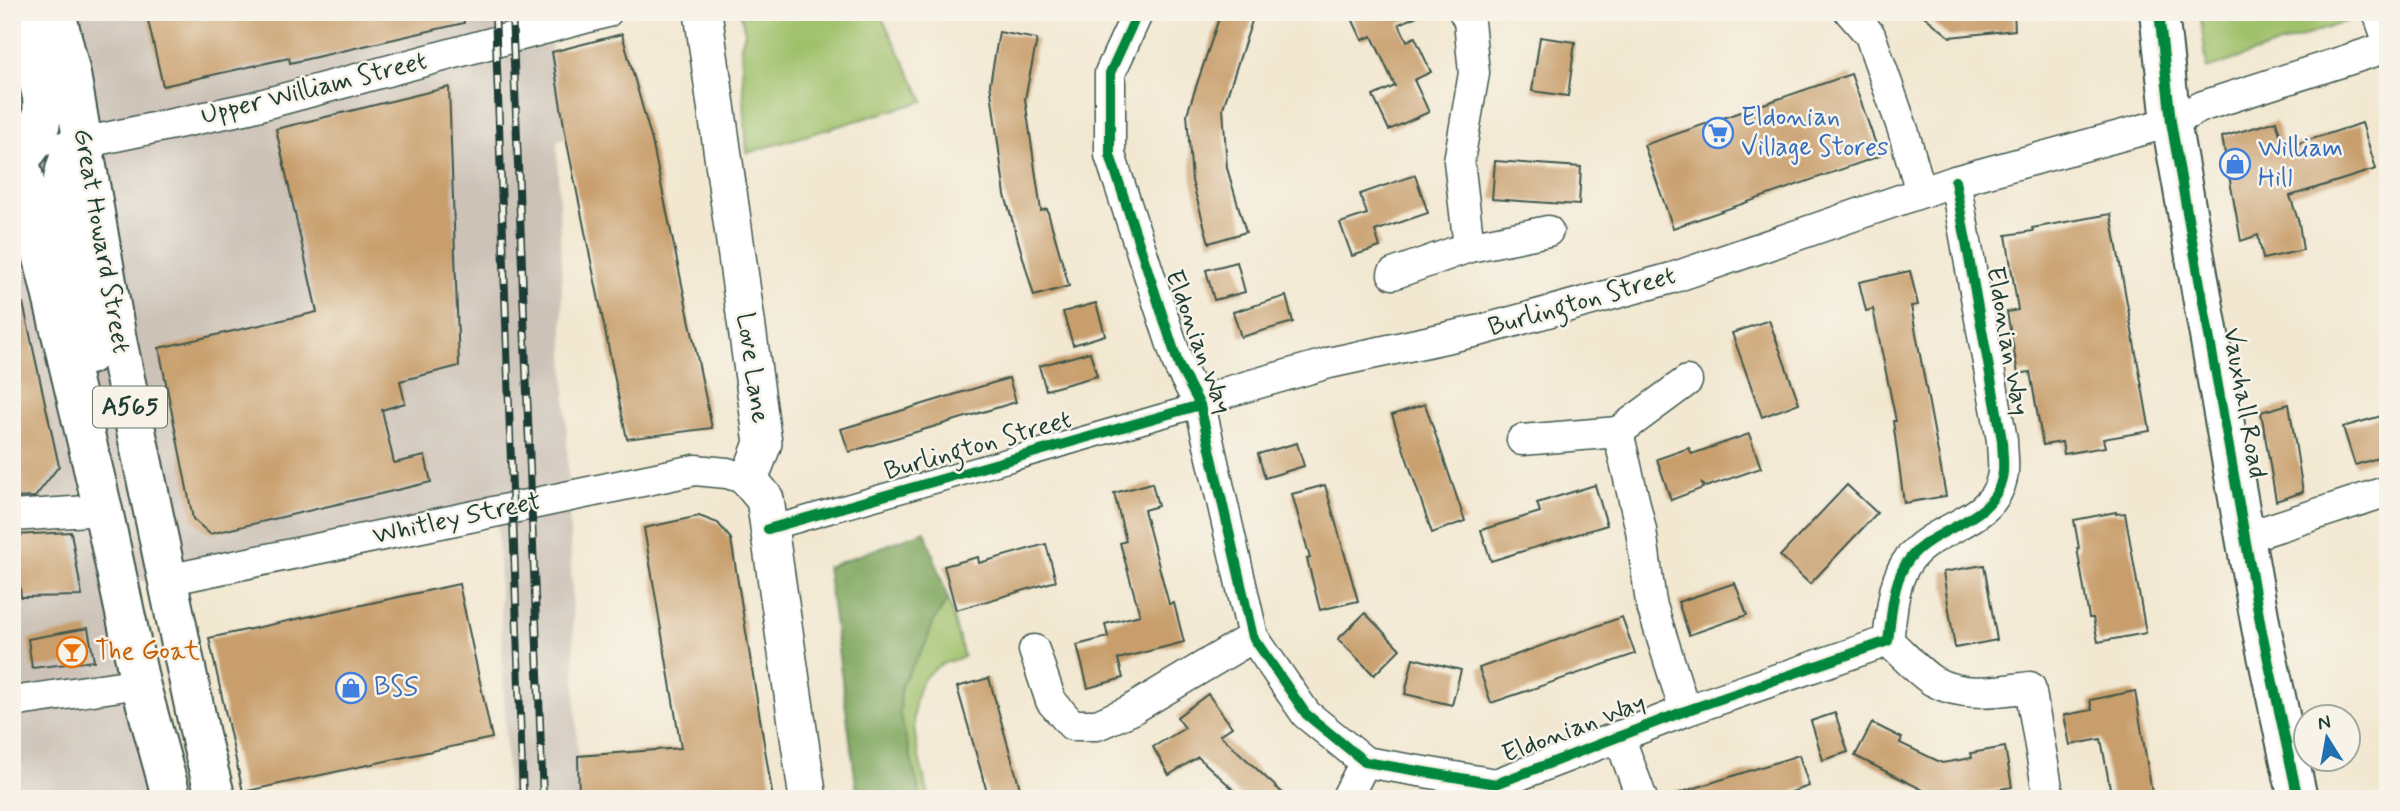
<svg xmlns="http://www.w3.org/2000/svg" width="2400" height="811" viewBox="0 0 2400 811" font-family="Mynerve,sans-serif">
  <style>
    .industrial { fill: #ccc2b8 }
    .green { fill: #9ec069; stroke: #5e7e4e; stroke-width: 2 }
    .forest { fill: #7ea65d; stroke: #4e7248; stroke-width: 2 }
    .building { fill: #c89e6c }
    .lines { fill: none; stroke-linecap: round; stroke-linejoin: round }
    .pedestrian-casing { stroke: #3f574c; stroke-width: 26 }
    .minor-casing { stroke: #3f574c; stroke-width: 33 }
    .tertiary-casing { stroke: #3f574c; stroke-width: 40 }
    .primary-casing { stroke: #3f574c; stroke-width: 42 }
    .trunk-casing { stroke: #3f574c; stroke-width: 42 }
    .pedestrian { stroke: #fff; stroke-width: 23 }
    .minor { stroke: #fff; stroke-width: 30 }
    .tertiary { stroke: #fff; stroke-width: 37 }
    .primary { stroke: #fff; stroke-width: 38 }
    .trunk { stroke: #fff; stroke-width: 38 }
    .rail-casing { stroke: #1f3d34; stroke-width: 8 }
    .rail { stroke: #f7f3e8; stroke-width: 5; stroke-dasharray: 16; stroke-linecap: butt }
    .cycleway-casing { stroke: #f7f3e8; stroke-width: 15 }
    .cycleway { stroke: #00873e; stroke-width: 10 }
    .labels { text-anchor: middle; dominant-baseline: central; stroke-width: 5; stroke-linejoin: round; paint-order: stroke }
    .shield { fill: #f7f3e8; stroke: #60746a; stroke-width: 2 }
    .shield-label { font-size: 24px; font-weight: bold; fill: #1f3d34 }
    .street-label { font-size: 26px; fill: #1f3d34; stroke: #f7f3e8 }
    .shop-label { font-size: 26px; fill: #366cbe; stroke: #f7f3e8; text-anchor: start }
    .food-label { font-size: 26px; fill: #c56008; stroke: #f7f3e8; text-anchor: start }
  </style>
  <rect width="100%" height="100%" fill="#f7f3e8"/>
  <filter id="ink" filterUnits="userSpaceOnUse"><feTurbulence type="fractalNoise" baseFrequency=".0143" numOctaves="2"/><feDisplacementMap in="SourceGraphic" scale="14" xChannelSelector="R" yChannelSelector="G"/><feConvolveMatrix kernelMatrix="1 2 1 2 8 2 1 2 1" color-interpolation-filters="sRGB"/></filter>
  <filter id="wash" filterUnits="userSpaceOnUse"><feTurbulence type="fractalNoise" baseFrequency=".00686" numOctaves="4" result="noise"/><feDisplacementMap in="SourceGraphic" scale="28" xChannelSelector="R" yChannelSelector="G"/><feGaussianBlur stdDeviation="1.57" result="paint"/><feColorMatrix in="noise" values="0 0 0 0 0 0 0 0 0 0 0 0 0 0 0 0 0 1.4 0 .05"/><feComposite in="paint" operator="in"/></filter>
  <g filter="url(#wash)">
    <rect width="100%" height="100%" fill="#f2e8d1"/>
    <path class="industrial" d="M12,12H550L552,52L566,138L557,142L579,799H508L497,511L167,580L118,582L167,799H12Z"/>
    <g class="green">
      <path d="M740,12H879L924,101L747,153L741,46L745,32Z"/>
      <path d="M2200,12H2355L2357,18L2207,69Z"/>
      <path d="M948,599L964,657C954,660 943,662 934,669C898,694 920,765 930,799H921L900,715L901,685L926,643L934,620Z"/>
    </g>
    <path class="forest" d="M925,531L948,599L934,620L926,643L901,685L900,715L921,799H858L827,567Z"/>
    <g id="blocks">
      <g class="building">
        <path d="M146,12H463L464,23L290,63L289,58L163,86Z"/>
        <path d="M1221,12H1255L1223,108L1227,168L1246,232L1209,243L1192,181L1187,114Z"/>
        <path d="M1349,12H1426L1399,24L1407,41L1415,37L1431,72L1414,80L1429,112L1389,130L1373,96L1395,86L1372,36L1362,40Z"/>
        <path d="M1919,12H2014L2015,30L1950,37Z"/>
        <path d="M999,32L1037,39L1025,99L1041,211L1047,209L1069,286L1034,296L1005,195L990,84Z"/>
        <path d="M622,34L652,141L712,428L627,439L566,138L552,52Z"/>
        <path d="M1540,37L1575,42L1568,96L1532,91Z"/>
        <path d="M1851,74L1880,156L1673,228L1644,145Z"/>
        <path d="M449,87L459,366L400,381L405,403L382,410L394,463L425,456L431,482L210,534L193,519L159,348L317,312L276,129Z"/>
        <path d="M2276,121L2284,148L2362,123L2376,169L2290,196L2299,223L2303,250L2263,259L2258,235L2241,241L2222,137Z"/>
        <path d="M1495,161L1581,167L1579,205L1492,199Z"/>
        <path d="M1415,175L1428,213L1375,231L1380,247L1352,256L1340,223L1367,214L1360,194Z"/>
        <path d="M2111,214L2150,431L2103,439L2105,447L2064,454L2062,442L2043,445L2030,372L2018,374L2007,312L2018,310L2006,235L2033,231L2032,228Z"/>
        <path d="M1237,262L1245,292L1214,300L1206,270Z"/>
        <path d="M1910,271L1918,305L1911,306L1946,496L1904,503L1893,421H1896L1873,309L1866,311L1859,282Z"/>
        <path d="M1286,296L1293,322L1241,337L1233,312Z"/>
        <path d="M23,303L59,466L35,497L12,498V304Z"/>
        <path d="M1096,303L1105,335L1073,345L1063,312Z"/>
        <path d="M1769,320L1799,403L1762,417L1732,333Z"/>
        <path d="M1090,352L1097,376L1046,390L1039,366Z"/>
        <path d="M1009,378L1016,402L849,452L841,429Z"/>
        <path d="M1425,404L1465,521L1432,533L1392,415Z"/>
        <path d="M2289,404L2303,492L2276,501L2261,412Z"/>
        <path d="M2388,414V455L2355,465L2343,427Z"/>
        <path d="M1749,434L1761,468L1706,487L1702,484L1703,488L1671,500L1657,459L1689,448L1692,454Z"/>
        <path d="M1297,443L1304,466L1265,478L1258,454Z"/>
        <path d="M1152,483L1158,506L1144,510L1169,604L1174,603L1184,642L1118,659L1123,678L1088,688L1077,645L1108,637L1105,624L1140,615L1120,543L1126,541L1114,493Z"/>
        <path d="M1325,485L1358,601L1320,610L1307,559L1310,558L1292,494Z"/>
        <path d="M1595,485L1607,525L1491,561L1481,530L1540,512L1537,503Z"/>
        <path d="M1847,485L1877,513L1810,584L1780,556Z"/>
        <path d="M2116,512V514L2125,513L2146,633L2098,642L2093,618H2089L2077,548H2079L2074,520Z"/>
        <path d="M699,516L718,523L731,539L773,799H579L578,756L681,748L644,528Z"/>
        <path d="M71,532L82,596L21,597L14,535Z"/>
        <path d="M1046,544L1056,581L956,610L944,566L978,557L979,563Z"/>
        <path d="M1984,565L1997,640L1955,648L1943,572Z"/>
        <path d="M1735,583L1747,615L1689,635L1678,602Z"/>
        <path d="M459,584L492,738L243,792L209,638Z"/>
        <path d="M1365,613L1400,649L1374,675L1338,639Z"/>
        <path d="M1622,617L1635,654L1491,703L1479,668Z"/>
        <path d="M88,628L94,661L32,668L28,639Z"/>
        <path d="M1413,658L1461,670L1452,705L1405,694Z"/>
        <path d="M989,678L1023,799H989L957,687Z"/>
        <path d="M2135,691L2153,799H2112L2101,739L2070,745L2064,715L2092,710L2090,700Z"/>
        <path d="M1208,694L1232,727L1220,735L1289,799H1244L1198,757L1169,775L1153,747L1185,728L1177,717Z"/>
        <path d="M1835,713L1848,752L1823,760L1811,721Z"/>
        <path d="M1872,723L1902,738L1900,743L1942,763L1972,758L1971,753L2005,747L2012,787L1941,799L1855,756Z"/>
        <path d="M1799,755L1809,786L1771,799H1676V794Z"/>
      </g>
    </g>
  </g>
  <g filter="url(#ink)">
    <use href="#blocks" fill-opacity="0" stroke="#3f574c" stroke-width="2"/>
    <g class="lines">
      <g class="pedestrian-casing">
        <path id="pedestrian" d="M768,529L1200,405"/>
      </g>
      <g class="minor-casing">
        <g id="minor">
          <path d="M1138,12L1110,73V155L1179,366L1200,405L1253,637L1306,714L1365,762L1496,784L1685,711L1888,641C1892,614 1892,580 1910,558C1935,526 1993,523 2002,478C2005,467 2002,452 2002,440L1955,181"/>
          <path d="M1464,12L1469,21L1474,73L1459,161L1469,247"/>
          <path d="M1850,12L1870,35L1903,130L1921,192"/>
          <path d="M2378,12L2388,41"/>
          <path d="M63,147L249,108L607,12"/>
          <path d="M1393,274L1469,247L1548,231"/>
          <path d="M1200,405L1227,392L1329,363L1482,330L1672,278L1955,181L2171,122L2203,106L2388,47"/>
          <path d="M1618,432L1687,381"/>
          <path d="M1522,440L1618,432L1641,530L1651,603L1685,711"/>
          <path d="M12,516L103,510"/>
          <path d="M2246,537L2388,491"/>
          <path d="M167,580L695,470L727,473L749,480"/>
          <path d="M1888,641C1902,653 1917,671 1933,681C1963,698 1999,691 2030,687L2049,799"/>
          <path d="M1034,650L1051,701L1072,725H1097L1129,711L1253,637"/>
          <path d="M12,702L140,683"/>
          <path d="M1619,736L1642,799"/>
          <path d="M1346,799L1365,762"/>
        </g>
      </g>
      <g class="tertiary-casing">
        <path id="tertiary" d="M703,12L763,443L749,480L765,499L808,799"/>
      </g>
      <g class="primary-casing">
        <path id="primary" d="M2159,12L2171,122L2261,627L2298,799"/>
      </g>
      <g class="trunk-casing">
        <g id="trunk">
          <path d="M56,12L71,74L117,340L202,744L216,799"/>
          <path d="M12,128L103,510L140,683L172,799"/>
          <path d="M83,141C68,153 64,169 62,187L89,355"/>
          <path d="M18,159C39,143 44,122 42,97L23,12"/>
        </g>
      </g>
      <use href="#pedestrian" class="pedestrian"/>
      <use href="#minor" class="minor"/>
      <use href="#tertiary" class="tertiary"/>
      <use href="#primary" class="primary"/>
      <use href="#trunk" class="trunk"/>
      <g class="rail-casing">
        <g id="rail">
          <path d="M495,12L523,799"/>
          <path d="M512,12L543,799"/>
        </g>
      </g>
      <use href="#rail" class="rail"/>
      <g class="cycleway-casing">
        <g id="cycleway">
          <path d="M1138,12L1110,73V155L1179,366L1200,405L1253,637L1306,714L1365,762L1496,784L1685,711L1888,641C1892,614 1892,580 1910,558C1935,526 1993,523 2002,478C2005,467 2002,452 2002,440L1955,181"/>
          <path d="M2159,12L2171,122L2261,627L2298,799"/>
          <path d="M768,529L1200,405"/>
        </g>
      </g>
      <use href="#cycleway" class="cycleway"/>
    </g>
  </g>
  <defs>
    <g id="supermarket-ring" transform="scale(1.575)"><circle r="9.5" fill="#f7f3e8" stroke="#3f7fe0" stroke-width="1.5"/><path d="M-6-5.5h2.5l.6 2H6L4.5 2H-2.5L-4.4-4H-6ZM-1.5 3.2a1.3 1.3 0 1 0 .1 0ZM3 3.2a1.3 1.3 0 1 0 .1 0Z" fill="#3f7fe0"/></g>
    <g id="shop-ring" transform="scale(1.575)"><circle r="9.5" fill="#f7f3e8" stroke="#3f7fe0" stroke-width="1.5"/><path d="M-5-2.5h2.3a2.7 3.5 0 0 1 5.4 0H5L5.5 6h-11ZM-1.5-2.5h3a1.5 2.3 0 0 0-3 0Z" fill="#3f7fe0"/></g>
    <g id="bar-ring" transform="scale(1.575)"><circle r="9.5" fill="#f7f3e8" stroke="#e8710a" stroke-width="1.5"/><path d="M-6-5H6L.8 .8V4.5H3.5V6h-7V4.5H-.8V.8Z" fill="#e8710a"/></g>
  </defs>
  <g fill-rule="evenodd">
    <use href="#supermarket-ring" x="1718" y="133"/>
    <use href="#shop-ring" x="2235" y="164"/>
    <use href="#bar-ring" x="72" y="652"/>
    <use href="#shop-ring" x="351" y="688"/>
  </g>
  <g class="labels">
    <rect class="shield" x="93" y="386.5" width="74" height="41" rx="5"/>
    <g class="shield-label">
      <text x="130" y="407">A565</text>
    </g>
    <g class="street-label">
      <text transform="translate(314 89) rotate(-14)">Upper William Street</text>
      <text transform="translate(101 241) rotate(80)">Great Howard Street</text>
      <text transform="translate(1582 302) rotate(-16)">Burlington Street</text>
      <text transform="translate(2007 341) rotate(80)">Eldonian Way</text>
      <text transform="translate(1198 342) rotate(70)">Eldonian Way</text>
      <text transform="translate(752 368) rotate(82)">Love Lane</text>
      <text transform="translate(2244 403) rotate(80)">Vauxhall Road</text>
      <text transform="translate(978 446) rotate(-16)">Burlington Street</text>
      <text transform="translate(457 519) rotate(-12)">Whitley Street</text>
      <text transform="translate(1574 729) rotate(-21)">Eldonian Way</text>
    </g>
    <g class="shop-label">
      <text x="1741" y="118">Eldonian<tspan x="1741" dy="30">Village Stores</tspan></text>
      <text x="2258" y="149">William<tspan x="2258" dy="30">Hill</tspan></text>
      <text x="374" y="688">BSS</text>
    </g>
    <g class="food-label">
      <text x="95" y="652">The Goat</text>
    </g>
  </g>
  <rect width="2400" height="811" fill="none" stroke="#f7f3e8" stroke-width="42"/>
  <g transform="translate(2327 738) rotate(349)"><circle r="33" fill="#f7f3e8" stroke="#a1aaa0" stroke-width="2"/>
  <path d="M0-5L12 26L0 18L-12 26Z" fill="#1f6fb2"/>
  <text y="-10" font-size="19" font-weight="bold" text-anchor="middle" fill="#1f3d34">N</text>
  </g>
</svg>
